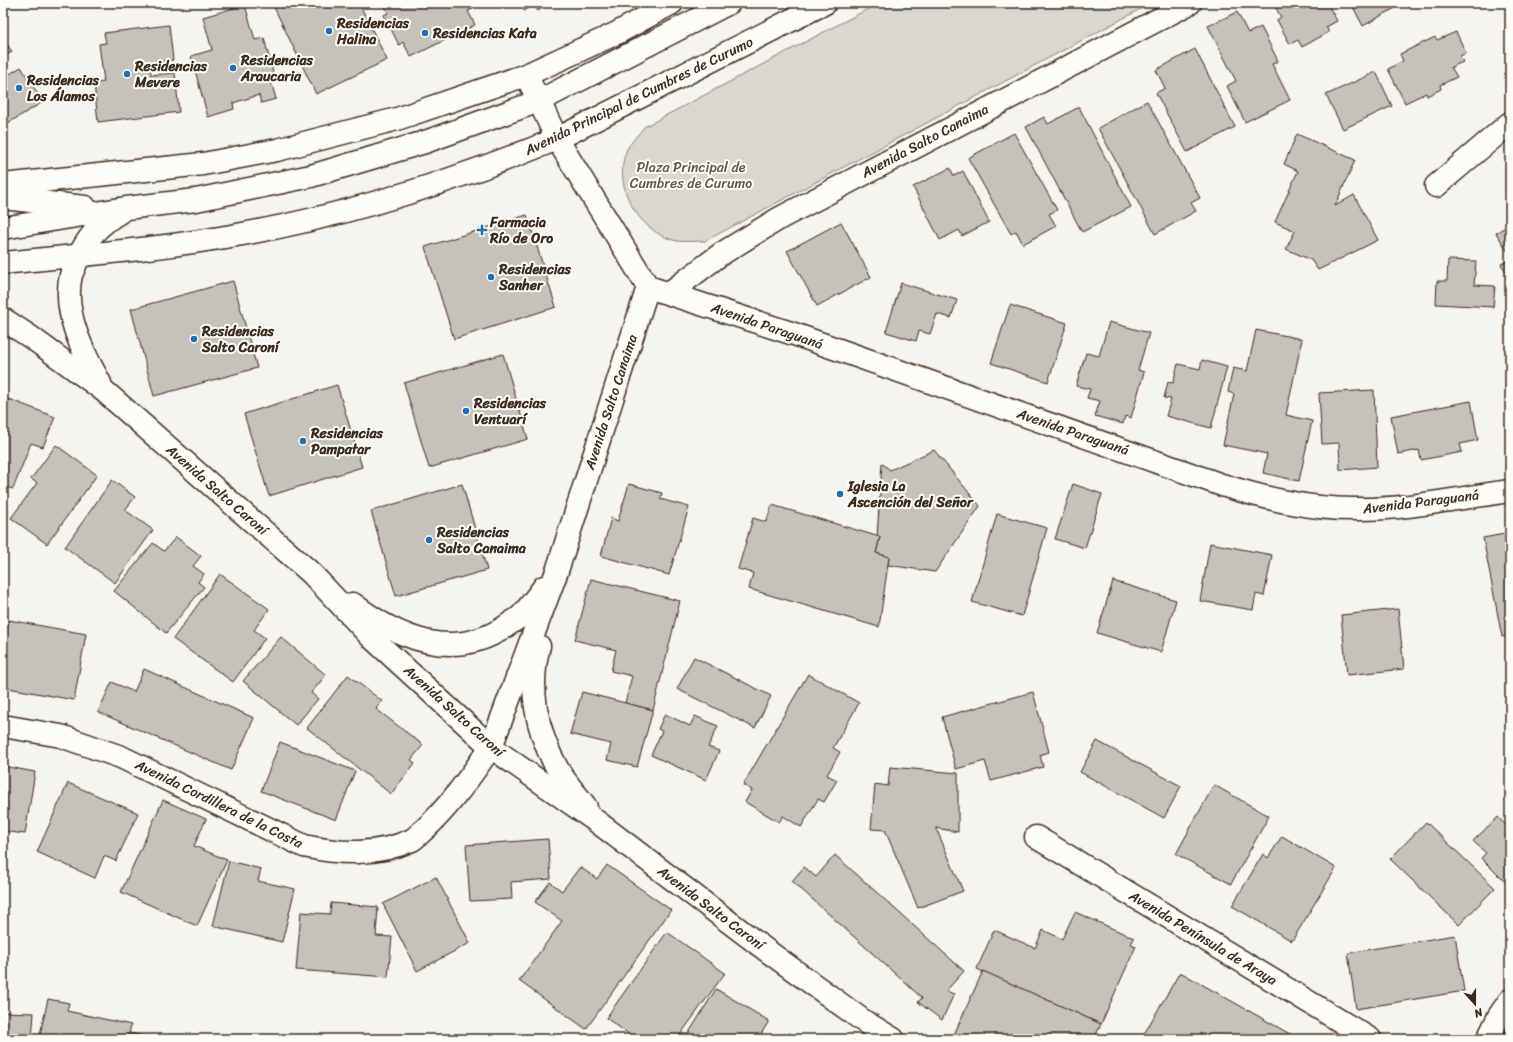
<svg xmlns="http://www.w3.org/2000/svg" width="1513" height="1042" viewBox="0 0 1513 1042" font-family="Sriracha,sans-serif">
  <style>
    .green { fill: #dad6d0; stroke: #8a8077 }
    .building { fill: #c7c1bb; stroke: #3b2a1e }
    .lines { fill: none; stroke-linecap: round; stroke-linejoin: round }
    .street-casing { stroke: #3b2a1e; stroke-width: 25 }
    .secondary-casing { stroke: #3b2a1e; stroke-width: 25 }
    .street { stroke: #fdfcf7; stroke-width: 22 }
    .secondary { stroke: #fdfcf7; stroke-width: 22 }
    .poi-dot { fill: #1f6fb2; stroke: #fdfcf7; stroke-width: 1.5 }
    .labels { text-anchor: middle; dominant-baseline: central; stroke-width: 4; stroke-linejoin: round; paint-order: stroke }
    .poi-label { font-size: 14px; font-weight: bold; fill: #3b2a1e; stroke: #fdfcf7; text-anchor: start }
    .street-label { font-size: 14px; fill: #3b2a1e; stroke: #fdfcf7 }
    .park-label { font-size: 14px; fill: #63554a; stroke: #fdfcf7 }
  </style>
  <rect width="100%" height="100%" fill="#f5f4ee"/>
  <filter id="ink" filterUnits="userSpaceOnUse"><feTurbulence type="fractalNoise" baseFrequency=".025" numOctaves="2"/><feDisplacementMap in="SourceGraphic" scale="8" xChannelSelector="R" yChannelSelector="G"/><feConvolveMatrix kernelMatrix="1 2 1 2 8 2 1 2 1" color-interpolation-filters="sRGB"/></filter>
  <g filter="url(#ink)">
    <path class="green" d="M879,3H1152L705,241C696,241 686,242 677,241C639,233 611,186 627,149C631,142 639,134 644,127Z"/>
    <g class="building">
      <path d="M272,3H359L387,60L316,94Z"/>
      <path d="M383,3H470L473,9L468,11L475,25L411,57L403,42L399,45L384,15L388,13Z"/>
      <path d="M519,3H550L538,11L534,5L524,11Z"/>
      <path d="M1273,3H1327L1337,21L1326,27L1329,32L1302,47L1298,40L1290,44L1277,20L1281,17Z"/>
      <path d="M1351,3H1404L1363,26Z"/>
      <path d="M245,5L255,40L264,38L275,80L271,81L276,99L261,103L259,95L233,103L234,109L208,117L191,56L212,50L203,17Z"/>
      <path d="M1237,12L1248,33L1261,27L1278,61L1272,64L1290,100L1245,122L1227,86L1236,81L1208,26Z"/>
      <path d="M169,25L173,60L150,63L151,75L175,73L179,112L98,122L94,83L104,82L99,44L106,43L104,33Z"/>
      <path d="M1456,32L1466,53L1460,56L1463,62L1451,67L1457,77L1440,85L1441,89L1427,96L1426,93L1405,103L1388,69L1403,61L1400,54L1435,37L1437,40Z"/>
      <path d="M3,38L12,52L3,57Z"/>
      <path d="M1195,49L1235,127L1187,152L1156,93L1165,88L1156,70Z"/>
      <path d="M3,65L8,75L21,67L43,102L3,126Z"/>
      <path d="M1376,72L1392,106L1343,129L1326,95Z"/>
      <path d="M1147,101L1200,198L1191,203L1196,211L1155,234L1098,128Z"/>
      <path d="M1079,107L1131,207L1082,232L1026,127L1044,117L1048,124Z"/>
      <path d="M1014,133L1057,210L1049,214L1056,226L1023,244L1016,231L1011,234L968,158Z"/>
      <path d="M1297,134L1355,160L1335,206L1354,195L1378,240L1318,270L1311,260L1286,249L1295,231L1275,222L1298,171L1284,164Z"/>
      <path d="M950,168L954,176L963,171L989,222L962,236L959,230L940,240L913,187Z"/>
      <path d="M527,215L556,307L454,339L425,247Z"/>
      <path d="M841,222L871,277L817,306L787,251Z"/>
      <path d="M1510,224V255L1496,233Z"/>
      <path d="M1510,259V278L1501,264Z"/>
      <path d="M1448,260L1476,261L1474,285L1495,286L1493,307L1436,304L1437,281H1447Z"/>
      <path d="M233,281L257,368L154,396L131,309Z"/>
      <path d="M901,283L957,300L951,318L937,314L930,334L919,331L916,341L886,332Z"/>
      <path d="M1010,305L1067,323L1048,382L991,363Z"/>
      <path d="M1109,322L1149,333L1138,370L1144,372L1131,418L1125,416L1123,424L1095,416L1100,401L1087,398L1090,389L1076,386L1086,353L1099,356Z"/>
      <path d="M1256,330L1302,339L1286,415L1312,421L1299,481L1263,473L1267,454L1223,445L1234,394L1228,392L1233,368L1247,371Z"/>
      <path d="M503,354L528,439L429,468L404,383Z"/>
      <path d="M1202,360L1227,367L1211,428L1166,416L1171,399L1164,398L1168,382L1173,383L1178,364L1200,369Z"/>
      <path d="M337,385L362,467L269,496L244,414Z"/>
      <path d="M1374,390L1377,467L1340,470L1339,443L1322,444L1319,393Z"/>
      <path d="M9,399L55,417L43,447L31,443L13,489L3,486V415Z"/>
      <path d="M1471,401L1478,440L1460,444L1462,452L1421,460L1419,450L1398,454L1391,416Z"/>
      <path d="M56,445L97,475L47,544L11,518L37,483L31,479Z"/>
      <path d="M934,450L980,506L935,572L888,565L889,557L876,553L880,537L877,536L882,463L890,470Z"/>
      <path d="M112,480L135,497L125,510L153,530L115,583L65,547Z"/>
      <path d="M462,484L487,570L396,596L371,511Z"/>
      <path d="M629,484L662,493L660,499L689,507L669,575L601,556L611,518L618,521Z"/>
      <path d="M1073,484L1102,494L1085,548L1055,539Z"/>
      <path d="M772,505L880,537L876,553L889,557L879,627L749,589L753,573L738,569L753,518L766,522Z"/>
      <path d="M997,514L1047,528L1022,616L972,602Z"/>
      <path d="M1510,533V635L1502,637L1483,538Z"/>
      <path d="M176,537L201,556L193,566L204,574L198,582L204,587L166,633L114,591L153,543L164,551Z"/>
      <path d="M1210,543L1272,555L1264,596L1256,594L1253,610L1200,601Z"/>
      <path d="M220,574L269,609L254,630L265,638L233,682L173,639Z"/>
      <path d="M591,579L680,601L653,710L625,703L632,676L611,671L616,650L575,640Z"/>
      <path d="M1113,581L1176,600L1161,652L1097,633Z"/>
      <path d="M1398,609L1404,669L1347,675L1341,615Z"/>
      <path d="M9,620L86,634L74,700L3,687V650Z"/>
      <path d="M281,637L326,675L311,693L318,699L296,725L243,681Z"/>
      <path d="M694,657L771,696L755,728L677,689Z"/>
      <path d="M144,669L254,718L231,770L98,712L112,682L134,692Z"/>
      <path d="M808,674L859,703L833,748L840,752L827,775L837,780L824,802L818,799L801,827L783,816L779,822L745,802L752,790L743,785Z"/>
      <path d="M348,675L382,701L376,709L423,745L411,760L415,763L391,794L307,728Z"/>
      <path d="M582,692L653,710L637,767L607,760L611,744L570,734Z"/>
      <path d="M1033,692L1049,752L1040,755L1043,767L991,781L985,761L956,769L942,717Z"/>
      <path d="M665,714L690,726L695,716L718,726L708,747L719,751L706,780L651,755L662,731L658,729Z"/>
      <path d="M1097,741L1181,786L1164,818L1080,772Z"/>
      <path d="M280,742L355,771L336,820L261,791Z"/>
      <path d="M3,766L35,772L25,834L3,831Z"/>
      <path d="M890,767L958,773V832L936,828L963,891L918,908L885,830L871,829L875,784L888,786Z"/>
      <path d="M68,783L138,813L116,861L104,856L95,878L37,852Z"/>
      <path d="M1214,785L1269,816L1231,884L1176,854Z"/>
      <path d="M163,800L206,819L194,846L227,860L197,926L121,892Z"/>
      <path d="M1498,817L1510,830V887L1481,858L1486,853L1473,841Z"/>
      <path d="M1426,822L1495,888L1459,925L1390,859Z"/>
      <path d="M1282,836L1336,868L1292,941L1232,906L1263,854L1268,858Z"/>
      <path d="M548,839L551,879L511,882L512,899L470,901L466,845Z"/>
      <path d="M835,855L964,971L946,991L954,994L942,1020L918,1002L922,998L792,881L804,867L816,877Z"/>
      <path d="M229,861L261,869L258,881L295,889L282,942L213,926Z"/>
      <path d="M607,865L671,910L586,1029L519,981L562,921L535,902L550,882L562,891L580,867L597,879Z"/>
      <path d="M436,877L470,943L417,971L383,904Z"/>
      <path d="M331,903L378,907L376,936L392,937L388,977L296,970L301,912L330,914Z"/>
      <path d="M1075,912L1134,938L1131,944L1136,946L1101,1024L977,969L994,930L1035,948L1043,930L1062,939Z"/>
      <path d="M667,932L725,973L677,1039H636L606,1018Z"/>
      <path d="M1455,935L1464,991L1356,1009L1348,953Z"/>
      <path d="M983,971L1101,1024L1094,1039H952Z"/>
      <path d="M1180,972L1297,1038L1141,1039Z"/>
      <path d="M716,989L769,1021L758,1039H685Z"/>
      <path d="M48,999L69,1003L67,1011L131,1025L128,1039H39Z"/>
      <path d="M3,1012L34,1013L32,1039H3Z"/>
      <path d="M129,1033L157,1039H128Z"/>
      <path d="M789,1033L800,1039H786Z"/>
    </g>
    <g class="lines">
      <g class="street-casing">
        <g id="street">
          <path d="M526,75L539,101L729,3"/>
          <path d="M3,185L203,164L277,150L397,119L526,75L617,33L672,3"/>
          <path d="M1436,186L1510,123"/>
          <path d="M3,263C81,255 159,249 237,235C346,216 454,181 557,139L825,3"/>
          <path d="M648,287L794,334L1222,485C1264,498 1308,509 1353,509C1405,510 1458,498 1510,491"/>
          <path d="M669,293L721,254L780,218L1190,3"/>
          <path d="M3,726L61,736L121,757L304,846C340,854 376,856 412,840C417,837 421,832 426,828C451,805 471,775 491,747"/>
          <path d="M1036,837L1370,1039"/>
          <path d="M1488,1039L1499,1016L1510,1000"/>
        </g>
      </g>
      <g class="secondary-casing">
        <g id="secondary">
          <path d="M3,198L85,207"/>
          <path d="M3,228L126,208L196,200L311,176L425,142L539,101L557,139L648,287L557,571L491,747"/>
          <path d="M3,319L32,338L103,390L311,573L371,637L491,747L596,821L766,950L865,1022L893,1039"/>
          <path d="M100,383C83,352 62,312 71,275C73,270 76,264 78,258C88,236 100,224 120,212"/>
          <path d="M353,604C399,639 453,661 505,627C510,623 516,620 521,616C529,608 536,597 544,587"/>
          <path d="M539,646C528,687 536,730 557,768C565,782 576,794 586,807"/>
        </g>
      </g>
      <use href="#street" class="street"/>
      <use href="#secondary" class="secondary"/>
    </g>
  </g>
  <g class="poi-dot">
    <circle cx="329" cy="31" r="4"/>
    <circle cx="425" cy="33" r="4"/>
    <circle cx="233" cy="68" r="4"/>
    <circle cx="127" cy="74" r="4"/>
    <circle cx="19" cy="88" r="4"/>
    <path d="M480 224h4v4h4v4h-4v4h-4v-4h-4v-4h4z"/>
    <circle cx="491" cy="277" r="4"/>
    <circle cx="194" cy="339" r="4"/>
    <circle cx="466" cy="411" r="4"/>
    <circle cx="303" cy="441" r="4"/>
    <circle cx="840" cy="494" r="4"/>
    <circle cx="429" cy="540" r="4"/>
  </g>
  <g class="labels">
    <g class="poi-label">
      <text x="337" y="23">Residencias<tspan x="337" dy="16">Halina</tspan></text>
      <text x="433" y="33">Residencias Kata</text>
      <text x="241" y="60">Residencias<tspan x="241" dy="16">Araucaria</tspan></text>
      <text x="135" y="66">Residencias<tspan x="135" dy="16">Mevere</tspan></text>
      <text x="27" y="80">Residencias<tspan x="27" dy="16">Los Álamos</tspan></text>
      <text x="490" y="222">Farmacia<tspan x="490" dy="16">Río de Oro</tspan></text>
      <text x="499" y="269">Residencias<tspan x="499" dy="16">Sanher</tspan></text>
      <text x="202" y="331">Residencias<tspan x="202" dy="16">Salto Caroní</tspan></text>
      <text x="474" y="403">Residencias<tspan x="474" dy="16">Ventuarí</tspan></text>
      <text x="311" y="433">Residencias<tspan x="311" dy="16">Pampatar</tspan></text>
      <text x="848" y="486">Iglesia La<tspan x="848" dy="16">Ascención del Señor</tspan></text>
      <text x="437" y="532">Residencias<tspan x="437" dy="16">Salto Canaima</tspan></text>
    </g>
    <g class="street-label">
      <text transform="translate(639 96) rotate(-26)">Avenida Principal de Cumbres de Curumo</text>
      <text transform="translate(925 141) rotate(-28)">Avenida Salto Canaima</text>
      <text transform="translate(767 326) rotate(19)">Avenida Paraguaná</text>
      <text transform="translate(611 402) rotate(-72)">Avenida Salto Canaima</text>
      <text transform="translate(1073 432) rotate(19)">Avenida Paraguaná</text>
      <text transform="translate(217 490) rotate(41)">Avenida Salto Caroní</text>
      <text transform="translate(1421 502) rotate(-7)">Avenida Paraguaná</text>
      <text transform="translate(454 711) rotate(42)">Avenida Salto Caroní</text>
      <text transform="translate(219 804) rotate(26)">Avenida Cordillera de la Costa</text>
      <text transform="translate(711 908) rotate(37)">Avenida Salto Caroní</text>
      <text transform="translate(1203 938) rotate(31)">Avenida Península de Araya</text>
    </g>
    <g class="park-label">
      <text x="691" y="167">Plaza Principal de<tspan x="691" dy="16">Cumbres de Curumo</tspan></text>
    </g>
  </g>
  <rect width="1513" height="1042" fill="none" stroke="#fdfcf7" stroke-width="16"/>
  <rect x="8" y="8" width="1497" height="1026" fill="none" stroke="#3b2a1e" stroke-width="1.5" filter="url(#ink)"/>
  <g transform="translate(1475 1004) rotate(159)" stroke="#fdfcf7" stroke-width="3" paint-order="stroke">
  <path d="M0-3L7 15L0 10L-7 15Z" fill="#3b2a1e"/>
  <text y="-6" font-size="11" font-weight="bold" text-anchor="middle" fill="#3b2a1e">N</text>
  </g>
</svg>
